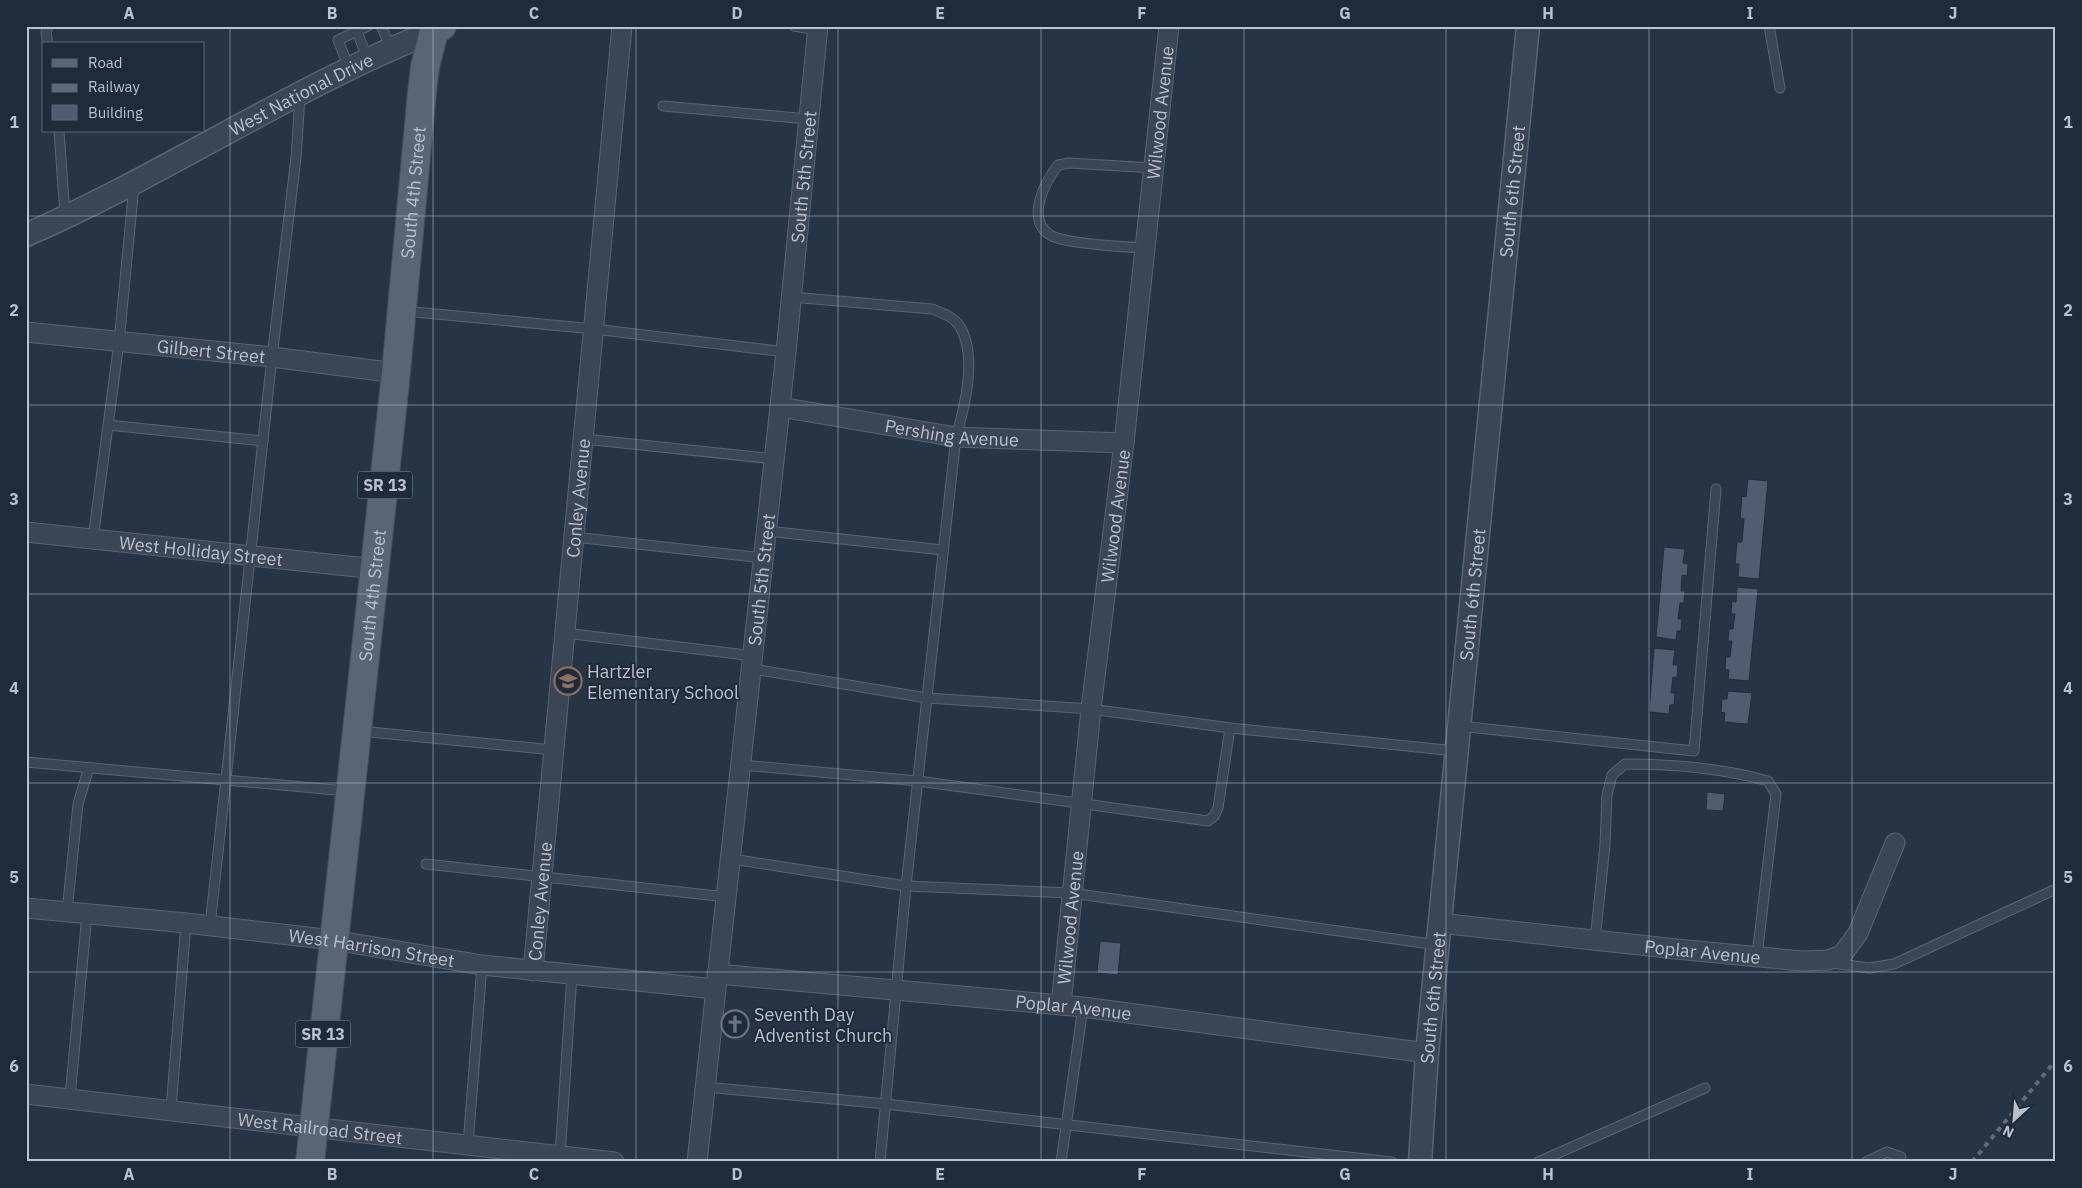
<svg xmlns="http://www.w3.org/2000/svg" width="2082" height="1188" viewBox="0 0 2082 1188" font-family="'IBM Plex Sans',sans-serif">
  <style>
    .building { fill: #4f5d6f; stroke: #212d3b }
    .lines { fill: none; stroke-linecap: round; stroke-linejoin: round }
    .service-casing { stroke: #596471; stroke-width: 11 }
    .minor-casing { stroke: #596471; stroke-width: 21 }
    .tertiary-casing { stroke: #596471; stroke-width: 25 }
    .primary-casing { stroke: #444f5d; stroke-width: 30 }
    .service { stroke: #3b4654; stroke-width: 9 }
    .minor { stroke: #3b4654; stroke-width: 19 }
    .tertiary { stroke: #3b4654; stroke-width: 22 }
    .primary { stroke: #596574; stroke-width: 28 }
    .rail { stroke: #5d6a7b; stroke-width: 4; stroke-dasharray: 5 5; stroke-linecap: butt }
    .grid { fill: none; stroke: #b8c1cd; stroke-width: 1; stroke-opacity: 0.55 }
    .labels { text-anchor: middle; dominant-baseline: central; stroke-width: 4; stroke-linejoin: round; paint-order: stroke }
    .shield { fill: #1f2b39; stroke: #8a94a1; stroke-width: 1 }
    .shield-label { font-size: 16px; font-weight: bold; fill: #b8c1cd }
    .street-label { font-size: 18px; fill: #b8c1cd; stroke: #1f2b39 }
    .poi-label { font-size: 18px; fill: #b8c1cd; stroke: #1f2b39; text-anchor: start }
    .neatline { fill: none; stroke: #b8c1cd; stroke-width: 2 }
    .grid-label { font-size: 16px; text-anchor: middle; font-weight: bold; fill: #b8c1cd }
  </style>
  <rect width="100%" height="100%" fill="#263444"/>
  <g class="building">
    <path d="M1748,479L1768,481L1759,579L1738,577L1739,564H1735L1737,542H1742L1744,519L1740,518L1742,496L1746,497Z"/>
    <path d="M1664,547L1685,549L1683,563L1688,564L1687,576L1682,575L1681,591H1685L1684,603H1680L1678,619H1682L1681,631H1677L1676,640L1656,637Z"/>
    <path d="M1737,587L1758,589L1749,681L1728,679L1729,670L1725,669L1726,657H1730L1732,641H1728L1729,629H1733L1735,614H1731L1732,601L1736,602Z"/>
    <path d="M1654,648L1675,650L1673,665H1678L1677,678L1673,677L1671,693H1675L1674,705H1670L1669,714L1649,712Z"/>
    <path d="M1728,691L1752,693L1748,724L1724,722L1725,713L1721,712L1722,699H1727Z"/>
    <path d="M1707,792L1725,794L1723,811L1706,810Z"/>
    <path d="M1100,941L1121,943L1118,975L1097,973Z"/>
  </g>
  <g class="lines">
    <g class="service-casing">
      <g id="service">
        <path d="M48,26L46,32L48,44"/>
        <path d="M381,26L391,48"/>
        <path d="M794,26L818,30"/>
        <path d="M1769,26L1780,88"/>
        <path d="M357,32L368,59"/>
        <path d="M349,68L338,40L368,26"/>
        <path d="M663,106L808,119"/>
        <path d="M59,131L65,215"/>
        <path d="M1145,248C1126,247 1068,244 1052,236C1024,221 1045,182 1058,165L1069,163L1154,168"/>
        <path d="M791,297L932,309C942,313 952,316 959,325C978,354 965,406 956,437L906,886L880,1162"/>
        <path d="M404,311L594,329L786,352"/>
        <path d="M108,425L263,441"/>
        <path d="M584,439L775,459"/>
        <path d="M767,531L943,550"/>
        <path d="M574,537L764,558"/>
        <path d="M93,539L119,342L134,186"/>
        <path d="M565,633L754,656"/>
        <path d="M753,669L927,698L1091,709L1230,728L1456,751"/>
        <path d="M1459,726L1694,751L1716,489"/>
        <path d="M360,731L554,750"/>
        <path d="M26,762L347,791"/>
        <path d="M742,765L918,781L1208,821L1214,816L1218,808L1230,728"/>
        <path d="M732,859L906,886L1071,893L1437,945"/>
        <path d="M426,864L727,897"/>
        <path d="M67,912L78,804L89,767"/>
        <path d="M210,926L272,357L296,158L300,96"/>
        <path d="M1595,940L1605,845L1607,795L1612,775L1625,764C1673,764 1722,768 1768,781L1776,794L1757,956"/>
        <path d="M1832,963L1869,968L1894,964L2056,889"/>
        <path d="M706,1087L886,1104L1392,1162"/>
        <path d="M70,1097L87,914"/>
        <path d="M171,1109L186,923"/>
        <path d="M468,1145L482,965"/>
        <path d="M560,1156L572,974"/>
        <path d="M1061,1162L1083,1007"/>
        <path d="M1538,1162L1705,1088"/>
        <path d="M1866,1162L1887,1152L1901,1157L1898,1162"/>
      </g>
    </g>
    <g class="minor-casing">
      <g id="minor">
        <path id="s1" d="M26,332L272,357L396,373"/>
        <path id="s2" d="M780,407L956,437L1124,443"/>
        <path id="s3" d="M26,532L376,569"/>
        <path id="s4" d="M26,908L186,923L333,940L482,965L715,989"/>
        <path id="s5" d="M1439,923L1676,949L1802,961L1828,960L1842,955L1858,933L1895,843"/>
        <path id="s6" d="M533,971L622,26"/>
        <path id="s7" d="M717,974L1083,1007L1427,1053"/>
        <path id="s8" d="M1061,1005L1091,709L1124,443L1169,26"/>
        <path id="s9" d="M26,1094L614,1162"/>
        <path id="s10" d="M697,1162L786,352L818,26"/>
      </g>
    </g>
    <g class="tertiary-casing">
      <g id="tertiary">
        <path id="s11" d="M26,235C166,174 293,87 434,31"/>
        <path id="s12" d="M1420,1162L1427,1053L1528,26"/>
      </g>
    </g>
    <g class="primary-casing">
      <g id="primary">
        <path id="s13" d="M310,1162L396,373L422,92L425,67L434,31L442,26"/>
      </g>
    </g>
    <use href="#service" class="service"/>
    <use href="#minor" class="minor"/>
    <use href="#tertiary" class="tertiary"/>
    <use href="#primary" class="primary"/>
    <path class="rail" d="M1972,1162L2056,1060"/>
  </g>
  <path class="grid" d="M230,26V1162M433,26V1162M636,26V1162M838,26V1162M1041,26V1162M1244,26V1162M1446,26V1162M1649,26V1162M1852,26V1162M26,216H2056M26,405H2056M26,594H2056M26,783H2056M26,972H2056"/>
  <defs>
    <g id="school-ring" transform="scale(1.4375)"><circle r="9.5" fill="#1f2b39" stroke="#8d6e63" stroke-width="1.5"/><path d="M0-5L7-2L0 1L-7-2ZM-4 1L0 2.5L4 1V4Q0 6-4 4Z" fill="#8d6e63"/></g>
    <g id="church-ring" transform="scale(1.4375)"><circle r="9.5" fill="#1f2b39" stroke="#6b7280" stroke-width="1.5"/><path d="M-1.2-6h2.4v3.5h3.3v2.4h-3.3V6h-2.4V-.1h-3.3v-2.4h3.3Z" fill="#6b7280"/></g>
  </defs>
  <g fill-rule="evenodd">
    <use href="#school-ring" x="568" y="681"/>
    <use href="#church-ring" x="735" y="1024"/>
  </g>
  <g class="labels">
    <g class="shield">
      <rect x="357.5" y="471.5" width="55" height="27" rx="4"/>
      <rect x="295.5" y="1020.5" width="55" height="27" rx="4"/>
    </g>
    <g class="shield-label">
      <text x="385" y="485">SR 13</text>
      <text x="323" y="1034">SR 13</text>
    </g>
    <g class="street-label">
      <text stroke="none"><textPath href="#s11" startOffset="309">West National Drive</textPath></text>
      <text stroke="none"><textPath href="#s8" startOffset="898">Wilwood Avenue</textPath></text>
      <text stroke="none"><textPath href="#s10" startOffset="991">South 5th Street</textPath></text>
      <text stroke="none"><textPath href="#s12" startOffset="975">South 6th Street</textPath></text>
      <text stroke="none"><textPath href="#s13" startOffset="975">South 4th Street</textPath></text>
      <text stroke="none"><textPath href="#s1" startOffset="186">Gilbert Street</textPath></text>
      <text stroke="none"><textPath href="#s2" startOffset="174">Pershing Avenue</textPath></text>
      <text stroke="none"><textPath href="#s6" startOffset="475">Conley Avenue</textPath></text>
      <text stroke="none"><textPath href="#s8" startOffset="492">Wilwood Avenue</textPath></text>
      <text stroke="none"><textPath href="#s3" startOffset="176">West Holliday Street</textPath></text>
      <text stroke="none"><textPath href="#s10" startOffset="586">South 5th Street</textPath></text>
      <text stroke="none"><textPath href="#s12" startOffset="570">South 6th Street</textPath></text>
      <text stroke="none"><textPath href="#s13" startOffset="570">South 4th Street</textPath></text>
      <text stroke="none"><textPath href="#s6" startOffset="70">Conley Avenue</textPath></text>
      <text stroke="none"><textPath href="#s8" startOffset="88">Wilwood Avenue</textPath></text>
      <text stroke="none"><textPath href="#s4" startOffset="348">West Harrison Street</textPath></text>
      <text stroke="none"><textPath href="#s5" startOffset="265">Poplar Avenue</textPath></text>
      <text stroke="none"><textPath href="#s12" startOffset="165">South 6th Street</textPath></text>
      <text stroke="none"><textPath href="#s7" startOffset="358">Poplar Avenue</textPath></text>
      <text stroke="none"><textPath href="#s9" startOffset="296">West Railroad Street</textPath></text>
    </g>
    <g class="poi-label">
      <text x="587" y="671">Hartzler<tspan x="587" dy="21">Elementary School</tspan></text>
      <text x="754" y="1014">Seventh Day<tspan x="754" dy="21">Adventist Church</tspan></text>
    </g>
  </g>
  <rect width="2082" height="1188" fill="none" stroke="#1f2b39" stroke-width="55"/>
  <rect x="42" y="42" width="162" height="90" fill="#1f2b39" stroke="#5c6774"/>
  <rect x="52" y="59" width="25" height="8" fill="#596574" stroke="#5c6774"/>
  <text x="88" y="68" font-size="15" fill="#b8c1cd">Road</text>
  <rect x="52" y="84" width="25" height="8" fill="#5d6a7b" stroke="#5c6774"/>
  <text x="88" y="92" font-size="15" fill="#b8c1cd">Railway</text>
  <rect x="52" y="105" width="25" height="15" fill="#4f5d6f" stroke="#5c6774"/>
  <text x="88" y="118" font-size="15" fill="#b8c1cd">Building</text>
  <g transform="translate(2014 1120) rotate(206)" stroke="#1f2b39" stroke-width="4" paint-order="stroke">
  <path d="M0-4L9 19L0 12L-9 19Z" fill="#b8c1cd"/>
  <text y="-8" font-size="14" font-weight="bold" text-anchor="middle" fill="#b8c1cd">N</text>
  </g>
  <rect x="28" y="28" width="2026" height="1132" class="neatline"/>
  <g class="grid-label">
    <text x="129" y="19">A</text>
    <text x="332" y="19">B</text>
    <text x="534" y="19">C</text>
    <text x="737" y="19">D</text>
    <text x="940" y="19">E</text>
    <text x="1142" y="19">F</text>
    <text x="1345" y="19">G</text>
    <text x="1548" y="19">H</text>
    <text x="1750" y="19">I</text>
    <text x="1953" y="19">J</text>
    <text x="14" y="128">1</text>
    <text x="2068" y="128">1</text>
    <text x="14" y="316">2</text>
    <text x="2068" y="316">2</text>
    <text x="14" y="505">3</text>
    <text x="2068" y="505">3</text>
    <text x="14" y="694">4</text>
    <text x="2068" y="694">4</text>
    <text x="14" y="883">5</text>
    <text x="2068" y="883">5</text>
    <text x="14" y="1072">6</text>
    <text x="2068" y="1072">6</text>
    <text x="129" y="1180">A</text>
    <text x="332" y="1180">B</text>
    <text x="534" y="1180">C</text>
    <text x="737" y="1180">D</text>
    <text x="940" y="1180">E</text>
    <text x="1142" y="1180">F</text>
    <text x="1345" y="1180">G</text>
    <text x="1548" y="1180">H</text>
    <text x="1750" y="1180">I</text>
    <text x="1953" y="1180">J</text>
  </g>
</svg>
